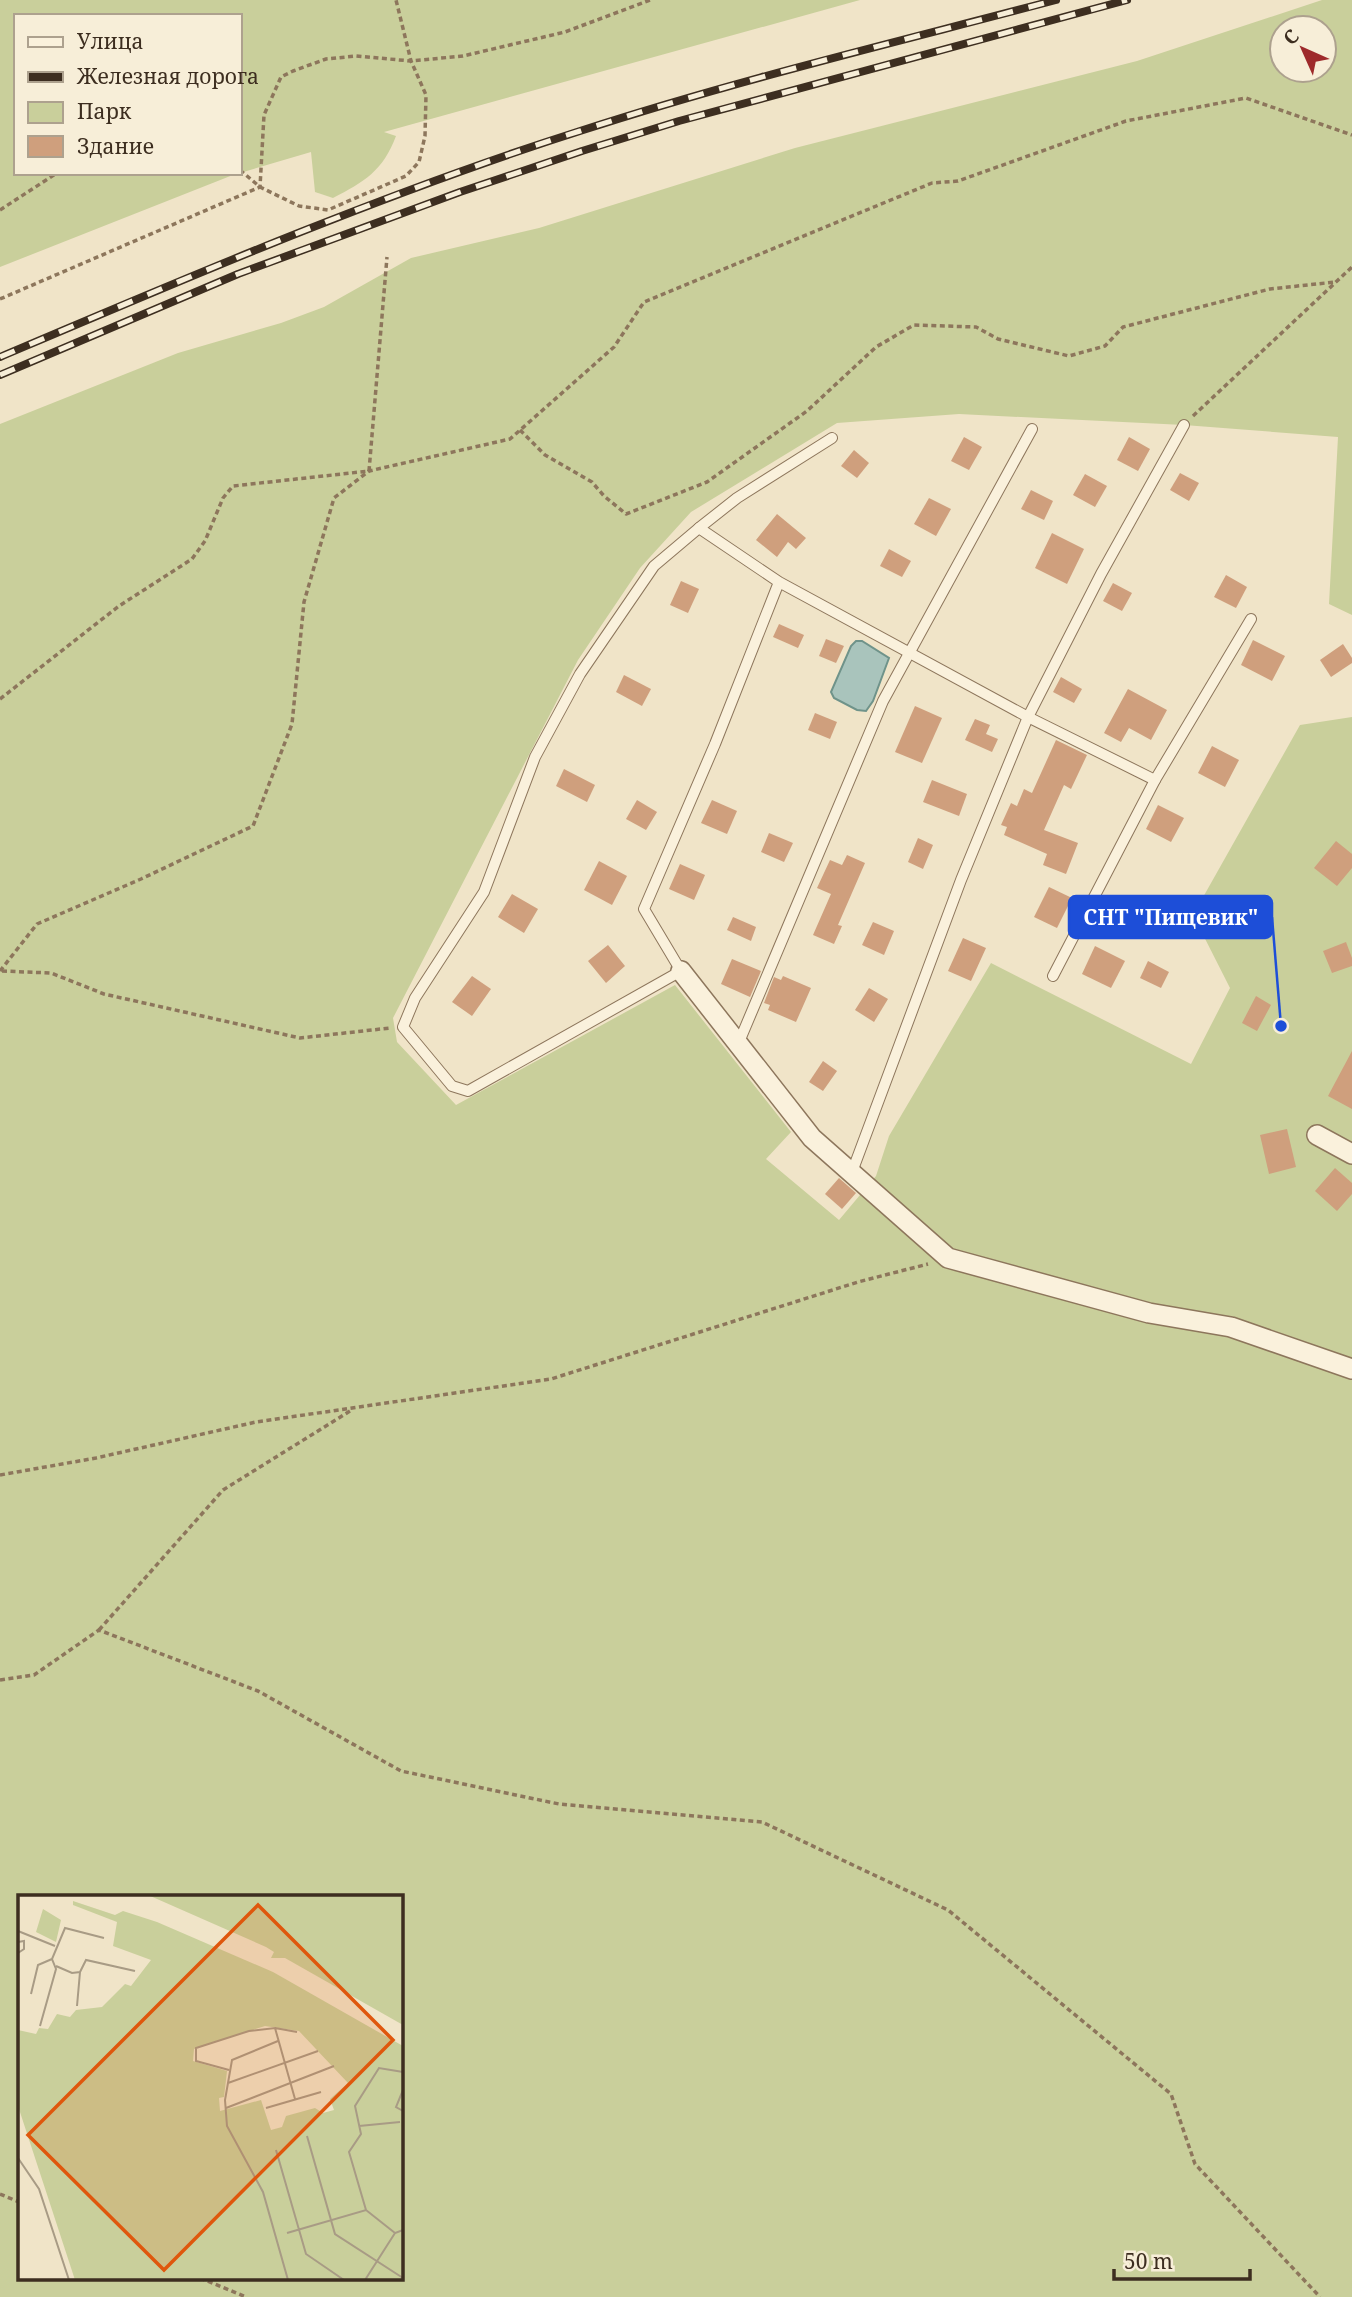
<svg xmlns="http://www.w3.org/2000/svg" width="1352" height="2297" viewBox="0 0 1352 2297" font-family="'Noto Serif',serif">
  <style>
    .green { fill: #c9cf9b; fill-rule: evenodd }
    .water { fill: #a9c4bc; stroke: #6f938a; stroke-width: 2 }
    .building { fill: #cf9f7d }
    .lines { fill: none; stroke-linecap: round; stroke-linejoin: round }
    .lane-casing { stroke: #8d765c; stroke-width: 12 }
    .street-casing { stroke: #8d765c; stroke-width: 22 }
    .path { stroke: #8d765c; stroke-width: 3.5; stroke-dasharray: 5 3.5; stroke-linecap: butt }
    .lane { stroke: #faf1dc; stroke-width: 10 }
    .street { stroke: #faf1dc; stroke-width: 19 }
    .rail-casing { stroke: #3d2e20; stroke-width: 8 }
    .rail { stroke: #f7eed8; stroke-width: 5; stroke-dasharray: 16; stroke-linecap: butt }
    .inset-road { fill: none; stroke: #a89b85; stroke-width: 2 }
    .view { fill: #df570d; fill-opacity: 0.15; stroke: #df570d; stroke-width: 3.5 }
    .inset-edge { fill: none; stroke: #3d2e20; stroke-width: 3.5 }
    .leader { fill: none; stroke: #1d4ed8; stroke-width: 2.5 }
    .callout-dot { fill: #1d4ed8; stroke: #f7eed8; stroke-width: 2.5 }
    .callout { fill: #1d4ed8; stroke: #1d4ed8; stroke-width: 2.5 }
    .callout-label { font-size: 21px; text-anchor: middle; font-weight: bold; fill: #fff }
  </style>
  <rect width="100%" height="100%" fill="#f0e4c8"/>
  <g class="green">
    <path d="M0,0H860L384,132L396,136C383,171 364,182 333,198L315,192L311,152L240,173V16H16V173H238L0,267Z"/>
    <path d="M1322,0H1352V615L1329,604L1338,437L1184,425L959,414L837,423L691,512L640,568L578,660L393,1018L397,1042L456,1105L675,985L791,1132L766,1159L839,1220L876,1176L889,1136L991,963L1191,1064L1230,988L1193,915L1300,725L1352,717V2297H0V424L178,353L281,323L324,307L411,258L539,228L795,148L1137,61ZM1282,28H1324V70H1282ZM19,1896H401V2278H19Z"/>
  </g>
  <path class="water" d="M856,641H862L889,658L873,701L866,711L857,710L834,698L831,692L851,646Z"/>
  <g class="building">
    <path d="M964,437L982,447L969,470L951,461Z"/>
    <path d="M1129,437L1150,449L1138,471L1117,460Z"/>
    <path d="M854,450L869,463L857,478L841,466Z"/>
    <path d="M1180,473L1199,483L1189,501L1170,490Z"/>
    <path d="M1085,474L1107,486L1095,507L1073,495Z"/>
    <path d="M1031,490L1053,501L1044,520L1021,509Z"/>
    <path d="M929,498L951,509L936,536L914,524Z"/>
    <path d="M777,514L806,538L796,549L788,542L777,557L756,540Z"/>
    <path d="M1052,533L1084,549L1067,584L1035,568Z"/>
    <path d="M889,549L911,561L902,577L880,566Z"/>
    <path d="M1226,575L1247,587L1236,608L1214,597Z"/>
    <path d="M681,581L699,589L688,613L670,605Z"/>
    <path d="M1113,583L1132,593L1122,611L1103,601Z"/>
    <path d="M779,624L804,635L798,648L773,637Z"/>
    <path d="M826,639L844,646L836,663L819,656Z"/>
    <path d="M1253,640L1285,656L1272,681L1241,665Z"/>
    <path d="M1343,644L1352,658V663L1331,677L1320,660Z"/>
    <path d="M624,675L651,689L642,706L616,692Z"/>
    <path d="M1061,677L1082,689L1074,703L1053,692Z"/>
    <path d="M1128,689L1167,710L1151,740L1129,728L1121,742L1104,733Z"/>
    <path d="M915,706L942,718L922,763L895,752Z"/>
    <path d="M815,713L837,722L830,739L808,730Z"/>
    <path d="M975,719L990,725L986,734L998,739L992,752L965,740Z"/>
    <path d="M1056,740L1087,755L1071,789L1064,785L1044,830L1078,843L1066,874L1043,865L1047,854L1004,835L1007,827L1001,825L1011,803L1017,806L1024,789L1032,793Z"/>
    <path d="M1212,746L1239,760L1225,787L1198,773Z"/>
    <path d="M564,769L595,785L587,802L556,786Z"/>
    <path d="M932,780L967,794L959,816L923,802Z"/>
    <path d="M637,800L657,812L646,830L626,819Z"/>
    <path d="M712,800L737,811L727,834L701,823Z"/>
    <path d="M1158,805L1184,818L1171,842L1146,829Z"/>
    <path d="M769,833L793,843L784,862L761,852Z"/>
    <path d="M918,838L933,845L923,869L908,862Z"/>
    <path d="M1336,841L1352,854V868L1337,886L1314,868Z"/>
    <path d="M847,855L865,863L838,925L842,926L834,944L813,935L831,894L817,888L830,860L842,865Z"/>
    <path d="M599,861L627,876L612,905L584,890Z"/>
    <path d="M680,864L705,875L694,900L669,889Z"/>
    <path d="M1049,887L1072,898L1057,928L1034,917Z"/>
    <path d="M512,894L538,909L524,933L498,917Z"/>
    <path d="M733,917L756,927L751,941L727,930Z"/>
    <path d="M873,922L894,931L884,955L862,945Z"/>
    <path d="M963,938L986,948L971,981L948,971Z"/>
    <path d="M1346,942L1352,958V966L1332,973L1323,951Z"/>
    <path d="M608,945L625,966L606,983L588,961Z"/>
    <path d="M1095,946L1125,961L1111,988L1082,974Z"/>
    <path d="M732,959L761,971L750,997L721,984Z"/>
    <path d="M1148,961L1169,972L1161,988L1140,978Z"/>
    <path d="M472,976L491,989L472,1016L452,1002Z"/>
    <path d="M783,976L811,988L796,1022L768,1010L770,1005L764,1003L774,977L781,980Z"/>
    <path d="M869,988L888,999L874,1022L855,1010Z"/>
    <path d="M1256,996L1271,1005L1257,1031L1242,1023Z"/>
    <path d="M1352,1051V1109L1328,1096Z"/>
    <path d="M823,1061L837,1071L823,1091L809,1082Z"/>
    <path d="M1287,1129L1296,1167L1269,1174L1260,1135Z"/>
    <path d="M1335,1168L1352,1183V1194L1337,1211L1315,1191Z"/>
    <path d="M839,1178L856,1193L842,1209L825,1194Z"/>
  </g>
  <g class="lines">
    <g class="lane-casing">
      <g id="lane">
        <path d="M699,528L737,498L832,438"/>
        <path d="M779,582L715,744L644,909L681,971L468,1091L452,1086L403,1027L415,998L484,892L535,757L580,674L654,566L699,528L779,582L1028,717L1155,780"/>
        <path d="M1053,976L1155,780L1251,619"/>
        <path d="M739,1042L883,701L1032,429"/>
        <path d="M852,1172L961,880L1028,717L1101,574L1184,425"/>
      </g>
    </g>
    <g class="street-casing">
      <g id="street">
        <path d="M681,971L812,1138L948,1258L1149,1313L1231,1327L1352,1369"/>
        <path d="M1317,1135L1352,1154"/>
      </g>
    </g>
    <g class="path">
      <path d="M240,170L260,187L299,206L328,210L406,176L419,162L425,136L426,95L411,61L396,0"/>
      <path d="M0,210L57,173"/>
      <path d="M0,299L260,187L264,115L281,77L293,71L326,59L356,56L411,61L463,56L565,32L650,0"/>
      <path d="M1193,416L1352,267"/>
      <path d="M520,430L545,455L592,482L604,496L626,514L707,482L807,411L876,347L914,325L976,327L998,339L1069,356L1105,346L1123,327L1270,289L1335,282"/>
      <path d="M0,699L119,606L192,559L205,541L223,498L233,486L369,471L387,257"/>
      <path d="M0,971L37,924L141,879L253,826L292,724L304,602L334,498L369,471L510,439L614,347L644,302L932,183L958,181L1126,121L1246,98L1352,135"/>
      <path d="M2,971L51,973L104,994L300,1038L390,1028"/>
      <path d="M0,1475L96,1458L256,1422L551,1379L858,1282L928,1264"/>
      <path d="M99,1630L223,1490L350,1411"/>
      <path d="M0,1680L34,1675L99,1630L258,1691L401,1771L559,1804L762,1822L948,1910L1171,2094L1195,2164L1320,2297"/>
      <path d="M0,2194L19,2202"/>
      <path d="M200,2278L246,2297"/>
    </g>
    <use href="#lane" class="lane"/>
    <use href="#street" class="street"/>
    <g class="rail-casing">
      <g id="rail">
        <path d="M0,357C191,276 382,194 580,131C737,80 897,42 1056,0"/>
        <path d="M0,375L238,274L460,192L582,151L679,121L1127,0"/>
      </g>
    </g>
    <use href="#rail" class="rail"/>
  </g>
  <g transform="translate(18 1895)">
    <rect width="385" height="385" fill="#f0e4c8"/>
    <path d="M130,0H385V130L267,63H253L256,57L248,52ZM55,6L97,20L105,16L139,27L255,77L385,151V385H57L0,211V135L18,139L21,133L30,134L39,119L52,122L58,115L84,112L107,89L113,91L133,65L95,51L99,27L55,10ZM247,131L281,136L330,188L312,204L316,215L305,218L297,213L268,221L264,232L253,235L243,205L202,216L201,203L206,202L209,176L175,166L176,154ZM25,14L43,25L38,47L18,37Z" fill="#c9cf9b" fill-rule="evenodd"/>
    <path class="inset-road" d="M0,36L37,51M0,47L6,46V54L0,58M38,71L54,78L62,77L68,65L117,76M13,99L20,70L34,64M59,111L62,77M22,131L38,74L34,64L47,33L86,43M257,133L279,137M260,146L214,165L207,205L209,231L245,297L270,385M211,175L178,166V153L231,136L257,133L277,204M210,188L300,156M385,195L378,212L385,216M208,213L316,171M248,213L303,197M341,231L382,227M289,241L317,339L385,383M258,255L288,359L326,385M0,263L21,294L51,385M348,315L331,257L343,239L337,211L361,173L385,177M269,338L348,315L377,338M347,385L377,338L385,335"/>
    <path class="view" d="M240,10L375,145L146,375L10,240Z"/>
    <rect width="385" height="385" class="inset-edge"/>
  </g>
  <path class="leader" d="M1281 1026L1272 917"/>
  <circle class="callout-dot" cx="1281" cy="1026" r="7"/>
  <rect class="callout" x="1069" y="896" width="203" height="42" rx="7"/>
  <g class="callout-label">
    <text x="1171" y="925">СНТ "Пищевик"</text>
  </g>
  <rect x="14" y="14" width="228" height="161" fill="#f7eed8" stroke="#ada18e" stroke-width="2"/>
  <rect x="28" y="37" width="35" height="10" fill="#faf1dc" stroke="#ada18e" stroke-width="2"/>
  <text x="77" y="49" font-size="21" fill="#3d2e20">Улица</text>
  <rect x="28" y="72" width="35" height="10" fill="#3d2e20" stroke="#ada18e" stroke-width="2"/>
  <text x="77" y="84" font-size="21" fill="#3d2e20">Железная дорога</text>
  <rect x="28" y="102" width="35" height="21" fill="#c9cf9b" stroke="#ada18e" stroke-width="2"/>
  <text x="77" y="119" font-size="21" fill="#3d2e20">Парк</text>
  <rect x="28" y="136" width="35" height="21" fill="#cf9f7d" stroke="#ada18e" stroke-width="2"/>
  <text x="77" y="154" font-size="21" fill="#3d2e20">Здание</text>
  <g transform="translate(1303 49) rotate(315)"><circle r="33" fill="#f7eed8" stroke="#ada18e" stroke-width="2"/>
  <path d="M0-5L12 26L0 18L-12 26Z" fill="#9e2a2b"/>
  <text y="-10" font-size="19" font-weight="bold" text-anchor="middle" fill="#3d2e20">С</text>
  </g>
  <path d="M1114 2269v10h136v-10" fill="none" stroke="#3d2e20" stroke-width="3.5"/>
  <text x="1124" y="2269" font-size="21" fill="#3d2e20" stroke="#f7eed8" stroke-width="5" paint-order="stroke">50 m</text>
</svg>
